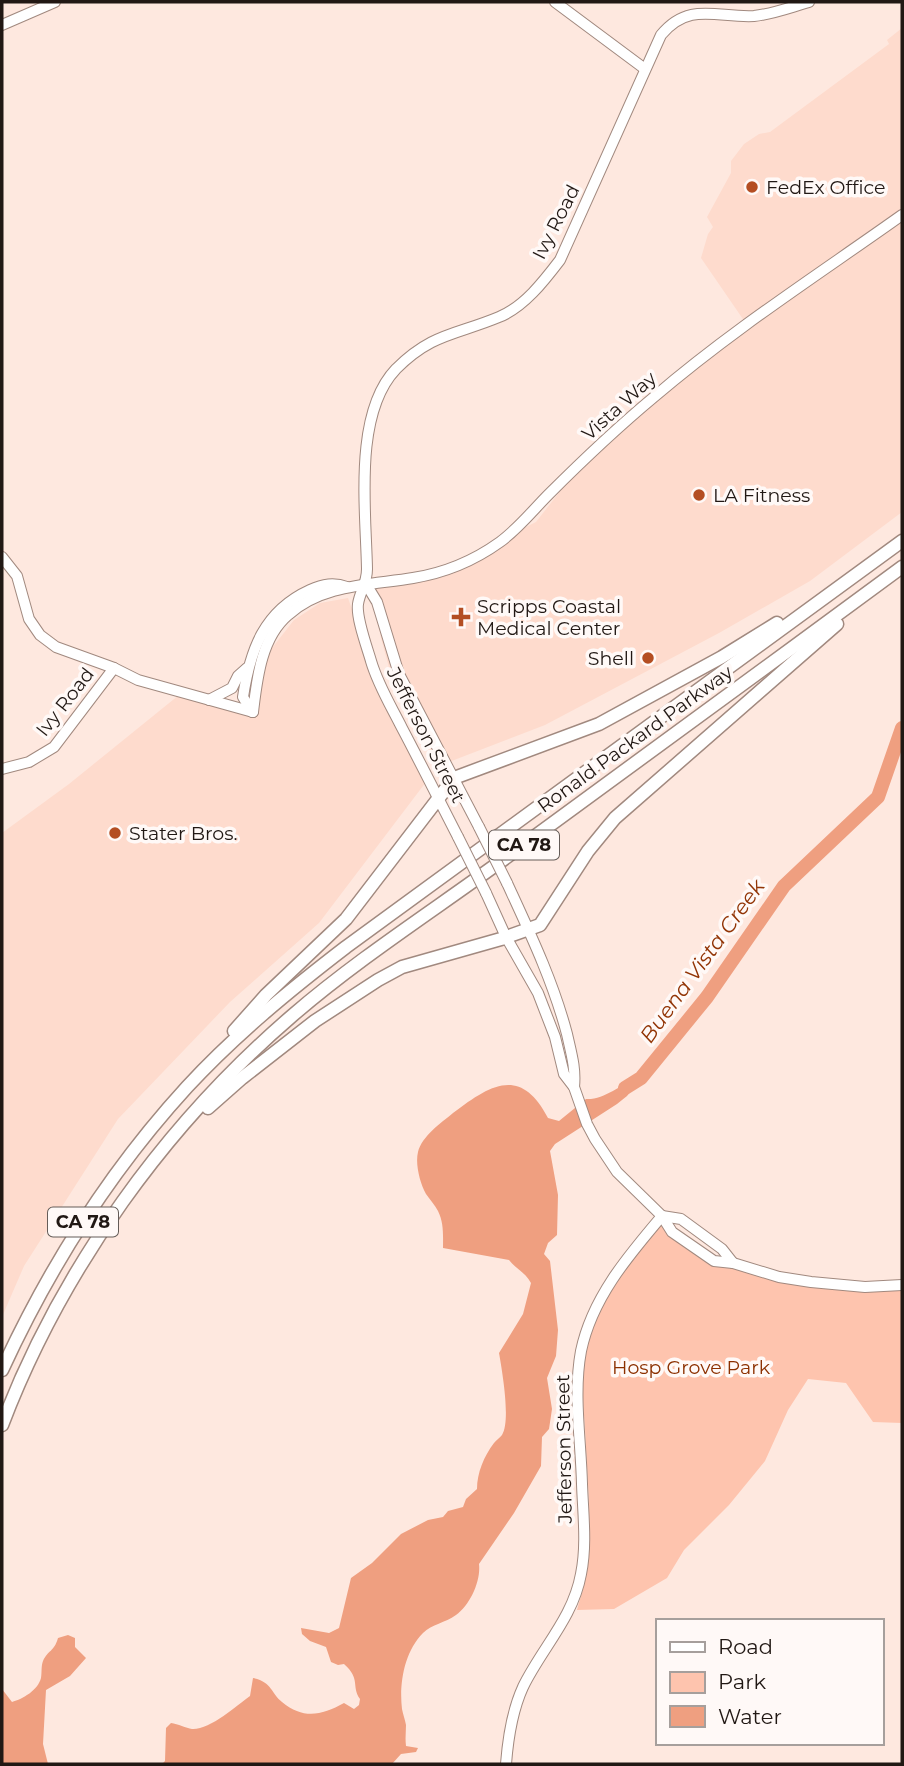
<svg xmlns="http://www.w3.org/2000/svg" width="904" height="1766" viewBox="0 0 904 1766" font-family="Montserrat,sans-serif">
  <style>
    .built { fill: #fedbcd }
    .green { fill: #fec4ae }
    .water { fill: #ef9f80 }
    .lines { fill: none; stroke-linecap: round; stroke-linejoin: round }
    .river { stroke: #ef9f80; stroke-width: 14 }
    .secondary-casing { stroke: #a1897f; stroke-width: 12 }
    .highway-casing { stroke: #a1897f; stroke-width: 15 }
    .secondary { stroke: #fff; stroke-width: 10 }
    .highway { stroke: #fff; stroke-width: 12 }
    .secondary-bridge-casing { stroke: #a1897f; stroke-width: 12; stroke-linecap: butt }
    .secondary-bridge { stroke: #fff; stroke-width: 10 }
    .poi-dot { fill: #b44e22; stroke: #fff9f7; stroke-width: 2.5 }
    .labels { text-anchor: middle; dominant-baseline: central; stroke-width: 7; stroke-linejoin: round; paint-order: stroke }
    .shield { fill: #fff9f7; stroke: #645c58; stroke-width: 2 }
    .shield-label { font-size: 18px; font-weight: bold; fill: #211814 }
    .poi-label { font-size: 19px; fill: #211814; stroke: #fff9f7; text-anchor: start }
    .street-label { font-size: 19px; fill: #211814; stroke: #fff9f7 }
    .park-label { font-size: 19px; fill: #8c3000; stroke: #fff9f7 }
    .water-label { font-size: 21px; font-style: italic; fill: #923506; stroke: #fff9f7 }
  </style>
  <rect width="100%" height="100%" fill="#fee8df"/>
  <g class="built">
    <path d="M902,28V213L747,325L701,258L708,234L713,227L707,217L731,173V161L744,144L759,134L770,132L889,44L887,40Z"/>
    <path d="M902,216V512L810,581L719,633L545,725L436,767L391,675L381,638L370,577L399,578L434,573L536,522L594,448L641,407Z"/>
    <path d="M348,598L388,711L426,782L319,923L230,1002L118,1119L24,1266L2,1317V833L69,784L179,695L250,713L265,657L294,620L320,603Z"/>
  </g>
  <path class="green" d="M663,1222L717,1259L777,1280L902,1289V1423L873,1422L846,1383L808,1379L788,1410L765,1461L729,1505L684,1550L667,1578L614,1609L577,1610C580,1598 585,1586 586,1574C593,1526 587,1477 585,1429C583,1401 580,1371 587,1344C600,1296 631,1258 663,1222Z"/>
  <g class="water">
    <path d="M636,1077L641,1078L627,1096L617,1104L555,1144L550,1151L558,1195L557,1235L548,1243L544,1254L550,1261L558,1330L556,1356L547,1378L552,1409L549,1429L542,1437L541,1466L514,1513L479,1564C481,1581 470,1605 456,1615C445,1623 432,1624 423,1633C404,1652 399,1684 402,1709C403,1714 405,1720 406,1725C406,1732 405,1738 406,1746L418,1748L416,1752L401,1754L392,1764H162L165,1761L166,1728L171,1723C178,1724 186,1728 192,1729C210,1730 236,1706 250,1696L253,1678C272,1682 271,1693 282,1702C304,1720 322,1715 344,1703L354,1709L359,1705L360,1699C351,1686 361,1679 344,1664L338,1665L331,1662L326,1647L310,1641L302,1634L301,1628L329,1633L339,1628L351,1578L372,1563L401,1534L428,1520L443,1517L448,1511L463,1507L466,1499L477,1489C477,1473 484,1456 494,1443C496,1440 500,1438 502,1435C511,1421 502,1370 499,1353L523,1314L531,1283C525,1272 516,1269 509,1260L443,1248C443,1235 444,1223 438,1211C435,1205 430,1200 426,1194C420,1183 415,1164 418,1152C422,1136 441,1123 453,1113C491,1084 521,1066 548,1118L559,1121L586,1099C604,1100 621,1085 636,1077Z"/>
    <path d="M68,1635L75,1638V1647L86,1658L70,1676L46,1690L43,1744L48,1764H2V1689L12,1702C23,1699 38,1690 41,1678C42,1672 41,1666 43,1661C48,1650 54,1652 58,1638Z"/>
  </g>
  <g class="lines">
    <path class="river" d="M625,1088L641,1078L707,997L784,886L878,797L902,728"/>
    <g class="secondary-casing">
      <g id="secondary">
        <path d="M555,2L645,69"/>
        <path d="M2,25L55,2"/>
        <path d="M2,557L17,576L29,619L40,635L56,647L114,668L138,680L253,712"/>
        <path d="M366,584L377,602L399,674L479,827"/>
        <path d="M209,700L232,688L238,676L247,668"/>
        <path d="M252,712L243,697C250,650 264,611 310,590C323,584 334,582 347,587"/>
        <path d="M253,712C257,679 261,638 288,615C322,584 371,585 413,578C444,573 475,560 500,542C519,528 533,510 549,494C583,460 618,427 654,397C732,330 819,274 902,215"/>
        <path d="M2,769L29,762L54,747L114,668"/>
        <path d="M458,837C439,800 421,764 402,728C391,706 378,685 371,661C367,647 356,618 358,604C360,591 367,584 367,569C366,511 353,414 396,369C432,333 456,335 499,317C524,307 544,281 560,260L661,35C689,1 717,18 754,16C773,14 791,7 809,2"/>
        <path d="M507,883C530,933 553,981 567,1034C571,1052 576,1068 574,1087"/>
        <path d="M486,893L506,937L538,993L555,1037L564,1074L574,1087L587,1124L595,1139L617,1172L662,1216L672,1232L714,1261L733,1263L779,1277L811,1282L865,1287L902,1285"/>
        <path d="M662,1216L681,1219L722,1249L733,1263"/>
        <path d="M506,1764C508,1738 512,1711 523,1687C542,1648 573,1618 581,1574C587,1545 583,1513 582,1484C581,1441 573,1394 581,1351C592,1298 628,1256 662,1216"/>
      </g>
    </g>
    <g class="highway-casing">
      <g id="highway">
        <path d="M234,1031L266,995L346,919L454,778L599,724L722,657L777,623"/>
        <path d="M208,1108L242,1078L315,1021L378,980L402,967L501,939L540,925L588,851L615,818L837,624"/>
        <path d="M2,1370C49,1268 111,1170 187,1087C235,1035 290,990 346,947L902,541"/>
        <path d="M2,1425C62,1268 166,1124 293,1015C365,953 447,902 523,845C650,752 776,660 902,567"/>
      </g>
    </g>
    <use href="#secondary" class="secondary"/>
    <use href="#highway" class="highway"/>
    <g class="secondary-bridge-casing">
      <g id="secondary-bridge">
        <path d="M479,827L507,883"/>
        <path d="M458,837L486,893"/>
      </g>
    </g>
    <use href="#secondary-bridge" class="secondary-bridge"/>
  </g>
  <g class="poi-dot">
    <circle cx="752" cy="187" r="7"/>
    <circle cx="699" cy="495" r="7"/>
    <path d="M457.5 606.5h7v7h7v7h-7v7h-7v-7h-7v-7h7z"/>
    <circle cx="648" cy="658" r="7"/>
    <circle cx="115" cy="833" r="7"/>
  </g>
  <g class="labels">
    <g class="shield">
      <rect x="489" y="830.5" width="70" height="29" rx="5"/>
      <rect x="48" y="1207.5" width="70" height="29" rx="5"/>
    </g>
    <g class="shield-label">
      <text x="524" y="845">CA 78</text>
      <text x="83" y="1222">CA 78</text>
    </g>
    <g class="poi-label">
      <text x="766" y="187">FedEx Office</text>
      <text x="713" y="495">LA Fitness</text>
      <text x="477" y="606">Scripps Coastal<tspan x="477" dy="22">Medical Center</tspan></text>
      <text x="634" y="658" text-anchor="end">Shell</text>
      <text x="129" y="833">Stater Bros.</text>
    </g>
    <g class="street-label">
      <text transform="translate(556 222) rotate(-63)">Ivy Road</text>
      <text transform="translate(619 406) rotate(-42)">Vista Way</text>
      <text transform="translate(65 702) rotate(-52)">Ivy Road</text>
      <text transform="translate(426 735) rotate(63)">Jefferson Street</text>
      <text transform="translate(635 739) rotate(-36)">Ronald Packard Parkway</text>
      <text transform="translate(564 1449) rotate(-91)">Jefferson Street</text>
    </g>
    <g class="park-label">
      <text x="691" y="1367">Hosp Grove Park</text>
    </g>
    <g class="water-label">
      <text transform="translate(702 961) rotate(-54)">Buena Vista Creek</text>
    </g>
  </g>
  <rect width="904" height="1766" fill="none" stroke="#211814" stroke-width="7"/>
  <rect x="656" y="1619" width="228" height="126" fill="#fff9f7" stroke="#a69f9c" stroke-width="2"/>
  <rect x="670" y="1642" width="35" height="10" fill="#ffffff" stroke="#a69f9c" stroke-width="2"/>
  <text x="718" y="1654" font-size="21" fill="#211814">Road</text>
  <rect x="670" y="1672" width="35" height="21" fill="#fec4ae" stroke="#a69f9c" stroke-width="2"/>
  <text x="718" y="1689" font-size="21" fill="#211814">Park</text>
  <rect x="670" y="1706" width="35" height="21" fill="#ef9f80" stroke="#a69f9c" stroke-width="2"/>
  <text x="718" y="1724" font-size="21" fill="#211814">Water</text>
</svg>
